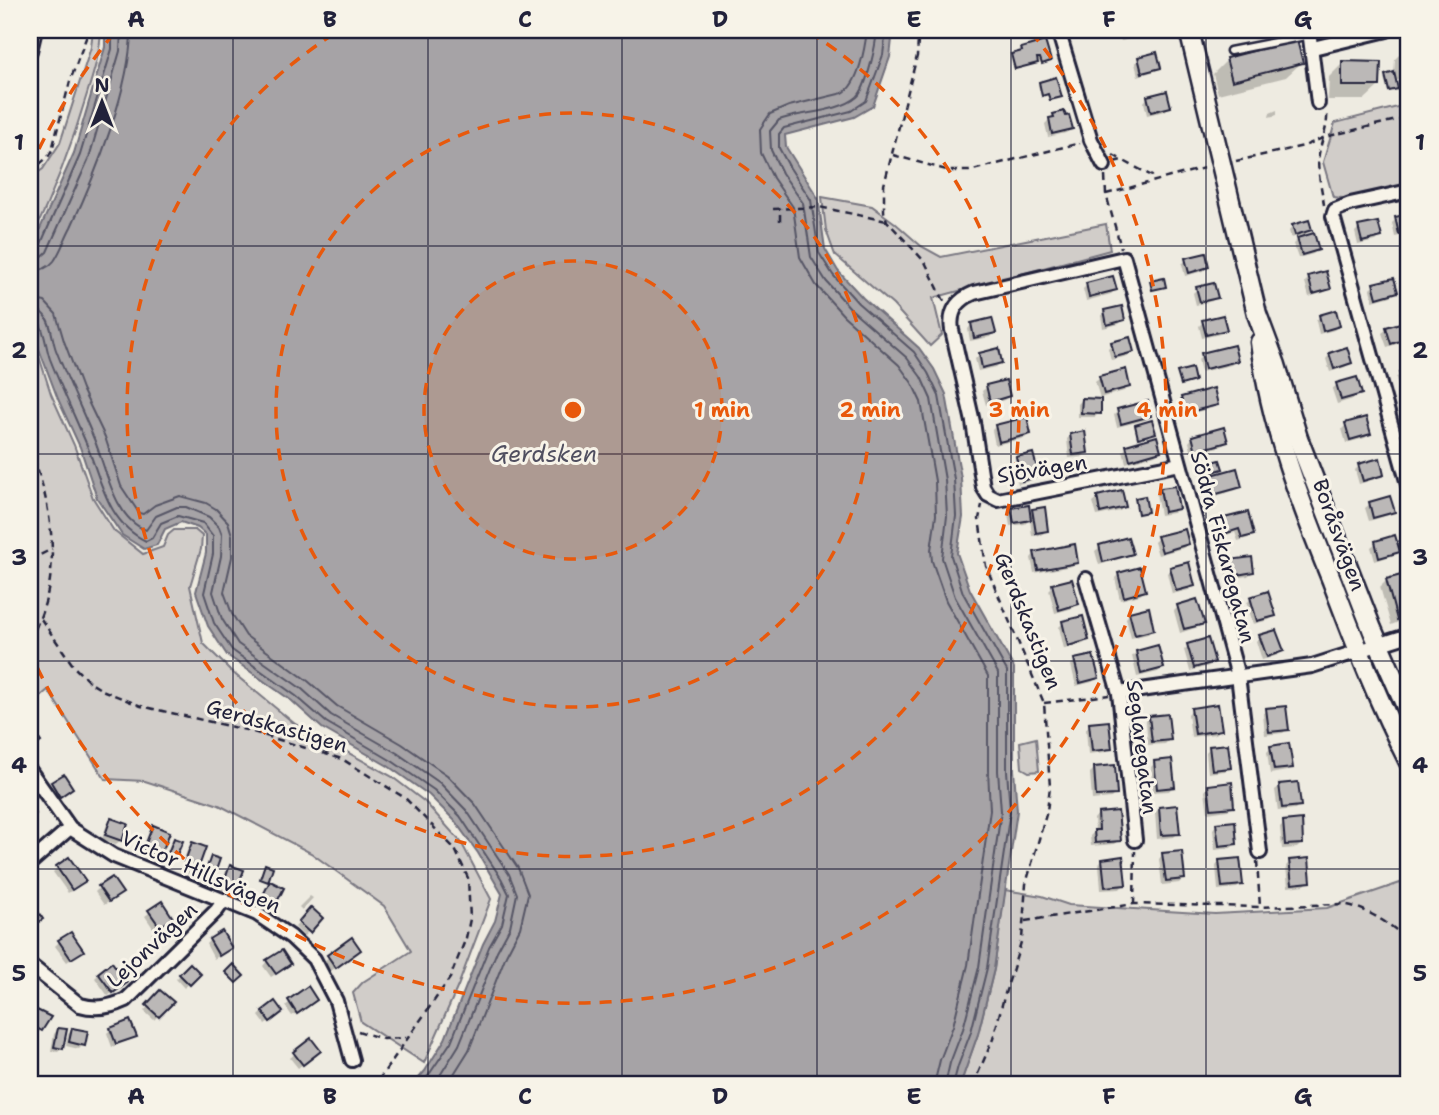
<svg xmlns="http://www.w3.org/2000/svg" width="1439" height="1115" viewBox="0 0 1439 1115" font-family="'Shantell Sans',sans-serif">
  <style>
    .green { fill: #d1cdc9; stroke: #7a7882; stroke-width: 2 }
    .water { fill: #a6a3a6; stroke: #716f7b; stroke-width: 2 }
    .shadow { fill: #0003 }
    .lines { fill: none; stroke-linecap: round; stroke-linejoin: round }
    .shore { stroke: #575666; stroke-width: 2 }
    .building { fill: #bbb8b7; stroke: #22223b; stroke-width: 2 }
    .service-casing { stroke: #22223b; stroke-width: 11 }
    .minor-casing { stroke: #22223b; stroke-width: 18 }
    .secondary-casing { stroke: #22223b; stroke-width: 23 }
    .path { stroke: #22223b; stroke-width: 2.5; stroke-dasharray: 7 5; stroke-linecap: butt }
    .service { stroke: #f7f3e8; stroke-width: 6 }
    .minor { stroke: #f7f3e8; stroke-width: 12 }
    .secondary { stroke: #f7f3e8; stroke-width: 18 }
    .grid { fill: none; stroke: #22223b; stroke-width: 2; stroke-opacity: 0.55 }
    .ring { fill: none; stroke: #e8590c; stroke-width: 3.5; stroke-dasharray: 12 9 }
    .labels { text-anchor: middle; dominant-baseline: central; stroke-width: 6; stroke-linejoin: round; paint-order: stroke }
    .street-label { font-size: 21px; fill: #22223b; stroke: #f7f3e8 }
    .water-label { font-size: 23px; font-style: italic; fill: #504f60; stroke: #f7f3e8 }
    .centre { fill: #e8590c; stroke: #f7f3e8; stroke-width: 3.5 }
    .ring-label { font-size: 21px; text-anchor: middle; font-weight: bold; fill: #e8590c; stroke: #f7f3e8; stroke-width: 6; stroke-linejoin: round; paint-order: stroke }
    .neatline { fill: none; stroke: #22223b; stroke-width: 2.5 }
    .grid-label { font-size: 23px; text-anchor: middle; font-weight: bold; fill: #22223b }
  </style>
  <rect width="100%" height="100%" fill="#eeebe1"/>
  <filter id="ink" filterUnits="userSpaceOnUse"><feTurbulence type="fractalNoise" baseFrequency=".0143" numOctaves="2"/><feDisplacementMap in="SourceGraphic" scale="14" xChannelSelector="R" yChannelSelector="G"/><feConvolveMatrix kernelMatrix="1 2 1 2 8 2 1 2 1" color-interpolation-filters="sRGB"/></filter>
  <g filter="url(#ink)">
    <g class="green">
      <path d="M93,30H101C100,52 94,72 87,94C72,145 53,194 30,242V178L43,169L60,143L91,47Z"/>
      <path d="M1409,104V186L1352,199L1333,197L1323,162L1335,123Z"/>
      <path d="M822,197L872,206L895,223L921,246L941,257L1106,224L1110,250L933,298L942,335L930,346L893,305L835,255L826,230Z"/>
      <path d="M30,328L51,394L74,445L93,498L114,531L143,554L163,547L168,535L174,530H195L202,536L201,549L190,586L203,643L232,672L295,724L391,776L425,802L461,842L491,899L458,986L424,1063L361,1022L353,993L363,982L411,951L384,906L311,853L219,805L145,781L105,779L48,690L30,705Z"/>
      <path d="M1036,738L1039,771L1029,772L1022,768L1020,742Z"/>
      <path d="M1409,880V1085H960L978,1034L994,969L1005,890L1042,896L1069,905L1215,914L1327,908Z"/>
    </g>
    <path class="water" d="M105,30H893L890,57L873,106L854,117L785,135L786,147L818,198L825,249L838,271L863,298L919,348L934,369L946,394L961,478L963,517L957,553L970,590L1014,668V770L1017,811L994,969L978,1034L960,1085H413L425,1071L445,1039L483,944L495,921L502,894L478,853L454,820L429,795L388,766L322,728L292,701L227,655L208,626L196,592L206,553V535L198,528L181,522L165,529L157,545L144,549L122,535L97,498L80,447L58,399L39,349L30,312V251L74,153L105,47Z"/>
    <g class="shadow">
      <path d="M1118,30H1150L1151,31L1146,35L1121,41Z"/>
      <path d="M1044,43L1048,62L1040,64L1039,60L1035,64L1014,70L1010,57L1012,56L1021,53L1022,49Z"/>
      <path d="M1409,45V80H1394L1396,89L1388,92L1384,78L1394,74L1395,59Z"/>
      <path d="M1139,59L1159,67L1155,71L1138,76L1135,63Z"/>
      <path d="M1227,60L1301,63L1286,77L1218,94L1213,74Z"/>
      <path d="M1343,63L1379,86L1364,100H1328L1329,77Z"/>
      <path d="M1039,83L1060,97L1049,101L1047,95L1041,96L1038,85Z"/>
      <path d="M1148,97L1169,107L1165,111L1147,115L1144,102Z"/>
      <path d="M1277,110V115L1269,117L1270,113Z"/>
      <path d="M1054,115L1071,128L1066,133L1048,137L1045,124Z"/>
      <path d="M1409,216V234L1395,237L1392,223L1396,219Z"/>
      <path d="M1293,226L1310,230L1301,238L1317,250L1313,254L1298,258L1293,244L1302,235L1291,238L1289,231Z"/>
      <path d="M1359,228L1380,237L1376,241L1358,245L1355,232Z"/>
      <path d="M1186,260L1207,267L1203,271L1185,276L1182,264Z"/>
      <path d="M1309,278L1329,288L1325,292L1309,297L1305,282Z"/>
      <path d="M1087,285L1115,290L1111,294L1086,301L1083,289Z"/>
      <path d="M1374,285L1396,292L1391,296L1373,301L1370,289Z"/>
      <path d="M1197,289L1216,297L1212,301L1196,305L1193,293Z"/>
      <path d="M1105,312L1123,320L1119,324L1103,328L1101,316Z"/>
      <path d="M1320,316L1338,326L1334,330L1319,334L1316,321Z"/>
      <path d="M1203,322L1225,330L1220,334L1202,338L1199,326Z"/>
      <path d="M1406,323L1409,337L1406,341L1387,347L1382,333L1387,329Z"/>
      <path d="M972,324L994,332L990,337L970,341L968,329Z"/>
      <path d="M1112,344L1132,352L1128,356L1111,360L1108,348Z"/>
      <path d="M1330,354L1350,363L1345,367L1330,372L1326,359Z"/>
      <path d="M979,355L1000,363L996,367L978,371L975,359Z"/>
      <path d="M1202,355L1236,360L1231,365L1201,372L1198,359Z"/>
      <path d="M1409,371V387L1399,390L1396,378L1400,374Z"/>
      <path d="M1100,378L1128,387L1124,391L1100,398L1095,382Z"/>
      <path d="M1337,385L1360,394L1356,398L1337,404L1332,389Z"/>
      <path d="M987,387L1008,396L1004,400L986,405L982,391Z"/>
      <path d="M1182,398L1216,404L1212,408L1181,416L1178,402Z"/>
      <path d="M1082,400L1099,413L1095,417H1078V404Z"/>
      <path d="M1118,411L1150,416L1145,420L1117,427L1114,415Z"/>
      <path d="M1346,425L1369,434L1365,438L1346,443L1342,429Z"/>
      <path d="M996,426L1029,434L1025,438L995,445L992,430Z"/>
      <path d="M1071,435L1087,452L1082,457L1069,458L1067,439Z"/>
      <path d="M1193,437L1226,442L1222,446L1192,454L1189,442Z"/>
      <path d="M1127,447L1159,451L1155,455L1126,463L1123,451Z"/>
      <path d="M1017,459L1037,476L1033,480L1018,484L1013,463Z"/>
      <path d="M1203,466L1221,468L1212,477L1240,486L1236,490L1209,498L1204,482L1213,473L1201,477L1199,470Z"/>
      <path d="M1359,466L1382,474L1378,478L1359,484L1355,470Z"/>
      <path d="M1161,490L1177,509L1173,513L1160,515L1156,494Z"/>
      <path d="M1098,498L1124,506L1120,511L1097,516L1093,502Z"/>
      <path d="M1370,504L1393,511L1389,515L1369,521L1365,508Z"/>
      <path d="M1012,510L1029,515L1033,510L1046,530L1042,535L1032,536L1030,519L1025,524L1010,526L1008,514Z"/>
      <path d="M1221,521L1252,534L1248,538L1238,541L1235,532L1220,537L1217,525Z"/>
      <path d="M1158,538L1187,544L1183,548L1158,555L1154,542Z"/>
      <path d="M1376,543L1398,551L1394,555L1375,561L1371,547Z"/>
      <path d="M1100,547L1131,553L1126,557L1099,565L1095,551Z"/>
      <path d="M1035,553L1076,562L1072,566L1034,573L1031,558Z"/>
      <path d="M1230,562L1252,572L1248,576L1227,579L1225,566Z"/>
      <path d="M1171,569L1193,586L1189,590L1172,594L1167,573Z"/>
      <path d="M1119,574L1144,591L1140,595L1120,600L1115,578Z"/>
      <path d="M1403,576L1409,598V618L1391,625L1380,587L1387,580Z"/>
      <path d="M1053,586L1077,604L1073,608L1055,613L1049,590Z"/>
      <path d="M1251,598L1274,616L1269,620L1253,624L1247,603Z"/>
      <path d="M1178,607L1203,623L1198,627L1180,633L1174,611Z"/>
      <path d="M1130,613L1152,630L1148,634L1131,638L1126,618Z"/>
      <path d="M1063,623L1087,640L1083,644L1064,649L1059,627Z"/>
      <path d="M1260,637L1282,651L1278,655L1262,660L1256,641Z"/>
      <path d="M1188,646L1213,661L1209,666L1190,671L1184,650Z"/>
      <path d="M1137,652L1162,667L1158,672L1137,677L1132,656Z"/>
      <path d="M1075,661L1097,678L1092,682L1076,686L1071,665Z"/>
      <path d="M1192,710L1220,730L1216,734L1191,737L1188,714Z"/>
      <path d="M1267,710L1287,729L1283,733L1265,735L1263,714Z"/>
      <path d="M1150,717L1169,740L1165,744L1148,745L1146,721Z"/>
      <path d="M1090,724L1110,748L1106,752L1088,754L1086,729Z"/>
      <path d="M1210,748L1229,767L1225,771L1208,773L1206,752Z"/>
      <path d="M1271,748L1291,767L1287,771L1270,774L1267,752Z"/>
      <path d="M1155,763L1173,786L1169,791L1153,792L1151,767Z"/>
      <path d="M1094,769L1115,794L1111,798L1092,800L1090,773Z"/>
      <path d="M64,776L67,792L55,799L48,788Z"/>
      <path d="M1209,786L1233,806L1228,810L1208,813L1205,791Z"/>
      <path d="M1280,786L1299,805L1295,809L1278,811L1275,790Z"/>
      <path d="M30,803L38,814L30,821Z"/>
      <path d="M1160,808L1178,833L1174,837L1157,839L1155,813Z"/>
      <path d="M1098,814L1119,840L1115,844L1091,846L1090,836L1095,831L1094,819Z"/>
      <path d="M111,820L121,840L116,844L102,839L107,824Z"/>
      <path d="M1284,823L1302,843L1297,848L1282,849L1280,827Z"/>
      <path d="M1217,824L1235,844L1231,848L1215,850L1213,829Z"/>
      <path d="M153,827L158,856L154,860L140,855L149,832Z"/>
      <path d="M175,840L174,858L170,863L164,860L170,844Z"/>
      <path d="M192,844L195,871L191,875L180,871L188,848Z"/>
      <path d="M1163,854L1183,879L1179,883L1162,885L1159,859Z"/>
      <path d="M68,859L79,885L68,893L53,872Z"/>
      <path d="M1103,860L1124,884L1120,889L1101,890L1099,864Z"/>
      <path d="M1220,861L1241,884L1237,888L1218,890L1216,866Z"/>
      <path d="M1290,862L1309,881L1305,885L1288,887L1286,866Z"/>
      <path d="M230,867L235,889L231,893L220,889L226,871Z"/>
      <path d="M270,883L273,905L269,909L258,904Z"/>
      <path d="M99,888L116,897L104,905L95,892Z"/>
      <path d="M310,896L313,898L302,910L299,907Z"/>
      <path d="M161,904L167,922L157,929L162,937L156,942L151,934L155,931L145,916Z"/>
      <path d="M311,910L321,918L304,936L295,927Z"/>
      <path d="M351,939L355,954L331,971L324,961Z"/>
      <path d="M210,940L230,948L214,959L206,944Z"/>
      <path d="M59,942L82,951L67,962L55,946Z"/>
      <path d="M267,961L285,968L271,977L263,966Z"/>
      <path d="M190,965L198,974L184,988L176,979Z"/>
      <path d="M99,974L121,987L108,996L95,978Z"/>
      <path d="M308,989L311,1004L292,1016L285,1006Z"/>
      <path d="M160,993L171,1002L154,1020L144,1011Z"/>
      <path d="M37,1012L41,1030L37,1034L30,1030V1022Z"/>
      <path d="M263,1012L277,1016L265,1024L259,1016Z"/>
      <path d="M58,1029L62,1048L58,1052L51,1051L54,1034Z"/>
      <path d="M73,1029L83,1045L79,1049L66,1046L68,1034Z"/>
      <path d="M111,1029L134,1036L130,1040L112,1047L107,1033Z"/>
      <path d="M310,1041L314,1055L298,1068L290,1058Z"/>
    </g>
    <g class="lines">
      <g class="shore">
        <path d="M867,30C865,47 859,84 843,93L789,106L770,114L760,129L761,153L773,178L793,207L800,257L816,285L844,316L899,365L912,383L921,402L935,481L936,515L931,550L932,561L946,601L988,676V770L990,810L968,965L953,1026L940,1060L934,1085"/>
        <path d="M877,30C876,44 867,88 857,97C840,112 801,112 779,120L770,131L771,150L782,173L803,203L811,257L826,281L851,309L907,358L921,377L931,399L945,480L947,516L942,558L955,597L998,673V771L1001,811L979,967L963,1029L950,1063L945,1085"/>
        <path d="M886,30L883,55L866,101L851,111L784,128L779,134V148L790,168L811,200L819,253L833,275L858,303L914,352L928,373L939,396L954,479L956,516L951,556L963,593L1007,671V771L1010,811L987,968L971,1032L958,1066L953,1085"/>
        <path d="M30,252L39,248L80,155L112,49V30"/>
        <path d="M30,261L39,259L47,252L89,158L120,51L121,30"/>
        <path d="M30,272C39,271 48,269 54,261C61,251 65,238 71,227C95,176 131,86 131,30"/>
        <path d="M30,299L45,302L56,314L64,341L82,389L105,437L121,486L139,513L143,514L155,505L180,496L206,503L216,509L228,522L232,535V557L224,592L232,614L246,636L308,681L337,706L402,744L447,775L475,804L518,868L528,894L520,928L506,955L469,1050L447,1085"/>
        <path d="M30,309C36,310 40,310 44,315C52,323 52,340 56,350C68,381 82,410 94,439C106,467 114,519 146,530L156,516L177,507H186L209,517L219,527L222,535L221,556L213,592L222,619L238,644L302,689L331,715L397,753L440,783L467,811L509,874L517,894L510,927L497,951L459,1045L434,1085"/>
        <path d="M30,318C34,319 36,318 39,322C45,332 46,348 50,359C61,387 74,415 86,443C101,479 107,523 146,541L152,538L161,523L178,516L203,523L213,536V554L204,593L214,623L232,650L296,696L326,722L392,761L434,790L460,816L501,878L509,894L502,924L489,947L451,1042L422,1085"/>
      </g>
    </g>
    <g class="building">
      <path d="M1123,30H1152V31L1125,38Z"/>
      <path d="M1297,40L1303,63L1232,81L1226,58Z"/>
      <path d="M1045,41L1051,61L1042,64L1040,58H1037L1038,63L1015,69L1011,54L1022,51L1021,48Z"/>
      <path d="M1157,52L1161,68L1142,73L1138,57Z"/>
      <path d="M1342,61L1381,62L1380,86H1342Z"/>
      <path d="M1394,72L1398,89L1389,91L1385,75Z"/>
      <path d="M1056,77L1062,97L1050,100L1048,94L1042,96L1039,82Z"/>
      <path d="M1167,91L1171,107L1151,112L1147,96Z"/>
      <path d="M1064,111L1066,116L1069,115L1073,129L1052,134L1049,118L1054,117L1053,114Z"/>
      <path d="M1409,214V232L1399,234L1395,217Z"/>
      <path d="M1309,220L1312,230L1295,235L1292,225Z"/>
      <path d="M1378,222L1382,237L1362,242L1358,226Z"/>
      <path d="M1314,233L1319,250L1302,255L1297,238Z"/>
      <path d="M1206,253L1209,267L1189,273L1185,258Z"/>
      <path d="M1326,271L1331,289L1313,294L1308,276Z"/>
      <path d="M1113,276L1117,290L1089,297L1086,283Z"/>
      <path d="M1164,278L1166,287L1152,290L1150,281Z"/>
      <path d="M1394,278L1398,292L1377,298L1373,283Z"/>
      <path d="M1214,283L1218,298L1200,302L1196,287Z"/>
      <path d="M1122,306L1125,320L1107,325L1104,310Z"/>
      <path d="M1336,310L1340,326L1323,331L1319,315Z"/>
      <path d="M1223,315L1227,330L1206,335L1202,320Z"/>
      <path d="M992,318L996,333L974,338L971,323Z"/>
      <path d="M1407,321L1409,338L1391,344L1386,327Z"/>
      <path d="M1130,337L1134,352L1115,357L1111,342Z"/>
      <path d="M1234,345L1238,361L1205,369L1201,353Z"/>
      <path d="M1347,347L1352,363L1334,369L1329,353Z"/>
      <path d="M999,348L1002,363L982,368L979,353Z"/>
      <path d="M1192,368L1195,381L1181,385L1177,372Z"/>
      <path d="M1126,369L1130,387L1104,394L1099,376Z"/>
      <path d="M1409,369V385L1403,387L1399,372Z"/>
      <path d="M1357,377L1362,394L1341,400L1336,383Z"/>
      <path d="M1006,380L1010,396L990,402L986,385Z"/>
      <path d="M1214,388L1218,405L1185,413L1181,397Z"/>
      <path d="M1082,398L1101,399V414L1081,413Z"/>
      <path d="M1148,401L1151,416L1121,424L1117,409Z"/>
      <path d="M1027,417L1031,434L999,442L995,425Z"/>
      <path d="M1366,417L1371,434L1350,440L1345,423Z"/>
      <path d="M1152,420L1156,433L1138,438L1135,425Z"/>
      <path d="M1224,427L1228,442L1196,451L1192,436Z"/>
      <path d="M1085,431L1088,453L1073,455L1070,434Z"/>
      <path d="M1157,436L1161,451L1130,460L1126,445Z"/>
      <path d="M1033,453L1039,476L1022,481L1016,457Z"/>
      <path d="M1380,458L1384,475L1363,481L1358,464Z"/>
      <path d="M1220,460L1223,469L1205,474L1202,465Z"/>
      <path d="M1237,468L1242,487L1213,495L1208,476Z"/>
      <path d="M1175,486L1179,509L1164,512L1160,488Z"/>
      <path d="M1122,490L1126,507L1100,513L1097,496Z"/>
      <path d="M1145,496L1148,512L1138,514L1135,498Z"/>
      <path d="M1390,496L1395,512L1373,518L1369,502Z"/>
      <path d="M1029,505L1031,520L1014,523L1011,508Z"/>
      <path d="M1045,507L1048,531L1036,533L1032,509Z"/>
      <path d="M1248,512L1254,535L1242,538L1239,529L1224,534L1220,519Z"/>
      <path d="M1185,529L1189,544L1162,552L1157,536Z"/>
      <path d="M1395,535L1400,552L1379,558L1375,541Z"/>
      <path d="M1128,537L1133,554L1103,562L1099,545Z"/>
      <path d="M1075,544L1078,563L1038,570L1034,552Z"/>
      <path d="M1252,557L1254,572L1231,576L1229,560Z"/>
      <path d="M1189,562L1195,586L1176,591L1170,567Z"/>
      <path d="M1140,567L1146,591L1124,597L1118,573Z"/>
      <path d="M1405,574L1409,591V616L1397,620L1386,579Z"/>
      <path d="M1072,579L1079,604L1059,610L1052,584Z"/>
      <path d="M1268,591L1276,616L1257,621L1250,597Z"/>
      <path d="M1197,599L1205,624L1184,629L1177,605Z"/>
      <path d="M1149,607L1154,630L1135,635L1129,612Z"/>
      <path d="M1083,616L1089,640L1068,646L1062,621Z"/>
      <path d="M1276,630L1284,651L1267,657L1259,635Z"/>
      <path d="M1208,638L1215,662L1194,668L1187,644Z"/>
      <path d="M1158,645L1164,668L1141,674L1136,651Z"/>
      <path d="M1093,655L1099,678L1080,683L1074,659Z"/>
      <path d="M1218,704L1222,730L1195,734L1191,708Z"/>
      <path d="M1286,706L1289,730L1269,732L1266,708Z"/>
      <path d="M1168,714L1171,740L1152,742L1149,716Z"/>
      <path d="M1109,721L1112,749L1092,751L1089,723Z"/>
      <path d="M33,730L41,742L30,750V732Z"/>
      <path d="M1289,743L1293,768L1274,770L1270,746Z"/>
      <path d="M1228,744L1231,768L1212,770L1209,746Z"/>
      <path d="M1172,759L1175,787L1157,789L1154,761Z"/>
      <path d="M1115,765L1117,795L1096,796L1094,767Z"/>
      <path d="M64,774L73,788L60,797L51,782Z"/>
      <path d="M1232,782L1234,807L1211,809L1208,785Z"/>
      <path d="M1298,782L1301,806L1282,808L1279,784Z"/>
      <path d="M1177,805L1180,834L1161,835L1159,807Z"/>
      <path d="M1118,811L1121,841L1095,843L1094,830H1099L1098,813Z"/>
      <path d="M111,818L128,824L122,841L105,835Z"/>
      <path d="M1302,819L1303,844L1285,845L1283,821Z"/>
      <path d="M1235,821L1237,844L1219,846L1216,823Z"/>
      <path d="M153,825L170,832L160,857L143,851Z"/>
      <path d="M174,838L183,841L175,859L167,856Z"/>
      <path d="M192,842L206,847L197,872L183,867Z"/>
      <path d="M1182,851L1185,879L1166,881L1162,853Z"/>
      <path d="M211,856L220,859L215,873L206,870Z"/>
      <path d="M1123,856L1126,885L1105,887L1102,859Z"/>
      <path d="M69,857L86,881L72,890L56,866Z"/>
      <path d="M1240,858L1243,885L1222,887L1219,860Z"/>
      <path d="M1309,858L1311,882L1292,884L1289,860Z"/>
      <path d="M265,864L273,867L268,882L260,879Z"/>
      <path d="M230,865L244,870L236,890L223,885Z"/>
      <path d="M112,877L123,893L109,902L98,886Z"/>
      <path d="M270,881L284,888L275,906L261,899Z"/>
      <path d="M30,900L43,919L30,928Z"/>
      <path d="M162,901L173,918L160,927L148,910Z"/>
      <path d="M311,907L323,918L310,933L298,922Z"/>
      <path d="M222,931L232,948L219,956L209,939Z"/>
      <path d="M71,932L84,951L71,959L58,940Z"/>
      <path d="M352,937L361,950L336,968L327,955Z"/>
      <path d="M282,950L291,964L276,974L266,960Z"/>
      <path d="M112,962L127,983L113,993L98,973Z"/>
      <path d="M190,963L201,974L190,985L179,974Z"/>
      <path d="M233,964L244,976L236,983L225,972Z"/>
      <path d="M308,986L317,1000L297,1014L288,1000Z"/>
      <path d="M160,990L174,1002L159,1017L146,1005Z"/>
      <path d="M275,1001L283,1012L270,1022L262,1011Z"/>
      <path d="M37,1010L51,1017L42,1031L30,1024Z"/>
      <path d="M130,1020L137,1037L116,1044L110,1028Z"/>
      <path d="M58,1028L67,1029L63,1049L54,1047Z"/>
      <path d="M72,1028L88,1031L85,1046L69,1042Z"/>
      <path d="M311,1038L321,1051L303,1065L293,1052Z"/>
    </g>
    <g class="lines">
      <g class="service-casing">
        <path id="service" d="M1230,51L1310,35"/>
      </g>
      <g class="minor-casing">
        <g id="minor">
          <path d="M1058,30L1091,140L1104,165"/>
          <path d="M1309,30L1318,103"/>
          <path d="M1313,48L1387,30"/>
          <path d="M30,51L35,30"/>
          <path d="M1409,191L1350,204L1335,210L1333,216L1409,488"/>
          <path d="M1180,464L998,500L988,495L983,487L973,422L952,330C949,312 957,300 974,293L1124,258L1238,676L1260,852"/>
          <path d="M1086,579L1119,693L1135,840"/>
          <path d="M1119,693L1312,666L1409,635"/>
          <path d="M30,771L70,828L114,856L257,914L291,937L314,959L336,1001L352,1060"/>
          <path d="M30,863L70,828"/>
          <path d="M30,965L80,1005C97,1010 111,1007 126,1000L217,910L224,900"/>
        </g>
      </g>
      <g class="secondary-casing">
        <g id="secondary">
          <path d="M1189,30L1257,314L1276,365L1298,438L1372,629L1409,713"/>
          <path d="M1260,342C1270,425 1301,504 1332,581C1355,642 1379,704 1409,762"/>
        </g>
      </g>
      <g class="path">
        <path d="M916,30L918,40L917,56L884,185V211L887,221L925,262L945,303"/>
        <path d="M893,155L950,171H969L1080,143"/>
        <path d="M1113,155L1122,160"/>
        <path d="M30,157L42,163"/>
        <path d="M1236,161L1304,146L1325,137L1409,117"/>
        <path d="M1114,162L1122,160L1152,176L1153,181"/>
        <path d="M30,172L48,157L52,150L70,81L89,30"/>
        <path d="M1105,176L1106,194L1121,248"/>
        <path d="M1106,194L1204,168"/>
        <path d="M1324,205C1322,188 1315,167 1320,149C1323,136 1328,126 1327,112"/>
        <path d="M773,209L819,207L887,221"/>
        <path d="M780,221V208"/>
        <path d="M30,447C54,512 64,577 30,639"/>
        <path d="M1404,498L1409,515"/>
        <path d="M30,560L52,549"/>
        <path d="M41,619L75,668L89,682L102,690L141,706L250,731L342,759L405,798L455,849L468,878L470,919L466,938L450,978L375,1085"/>
        <path d="M1044,703L1109,695"/>
        <path d="M1257,861L1260,907"/>
        <path d="M1134,904L1135,851"/>
        <path d="M1025,921L1134,904L1260,907L1340,904C1365,906 1389,924 1409,940"/>
        <path d="M358,1031L383,1039L406,1038"/>
        <path d="M973,1085L993,1039L1004,997L1022,939L1026,884L1047,811L1050,787L1044,703L986,566L979,519L982,505"/>
      </g>
      <use href="#service" class="service"/>
      <use href="#minor" class="minor"/>
      <use href="#secondary" class="secondary"/>
    </g>
  </g>
  <path class="grid" d="M233,30V1085M428,30V1085M622,30V1085M817,30V1085M1011,30V1085M1206,30V1085M30,246H1409M30,454H1409M30,661H1409M30,869H1409"/>
  <circle cx="573" cy="410" r="149" fill="#e8590c" fill-opacity=".12"/>
  <g class="ring">
    <circle cx="573" cy="410" r="149"/>
    <circle cx="573" cy="410" r="297"/>
    <path d="M809 32A446 446 0 1 1 337 32"/>
    <path d="M30 168A594 594 0 0 1 115 32M1031 32A594 594 0 1 1 30 652"/>
  </g>
  <g class="labels">
    <g class="street-label">
      <text transform="translate(1042 469) rotate(-9)">Sjövägen</text>
      <text transform="translate(1339 535) rotate(70)">Boråsvägen</text>
      <text transform="translate(1223 547) rotate(75)">Södra Fiskaregatan</text>
      <text transform="translate(1028 621) rotate(68)">Gerdskastigen</text>
      <text transform="translate(277 726) rotate(16)">Gerdskastigen</text>
      <text transform="translate(1142 747) rotate(83)">Seglaregatan</text>
      <text transform="translate(201 872) rotate(24)">Victor Hillsvägen</text>
      <text transform="translate(152 945) rotate(-43)">Lejonvägen</text>
    </g>
    <g class="water-label">
      <text x="544" y="454">Gerdsken</text>
    </g>
  </g>
  <circle cx="573" cy="410" r="10" class="centre"/>
  <g class="ring-label">
    <text x="722" y="417">1 min</text>
    <text x="870" y="417">2 min</text>
    <text x="1019" y="417">3 min</text>
    <text x="1167" y="417">4 min</text>
  </g>
  <rect width="1439" height="1115" fill="none" stroke="#f7f3e8" stroke-width="77"/>
  <g transform="translate(102 102)" stroke="#f7f3e8" stroke-width="5" paint-order="stroke">
  <path d="M0-5L12 26L0 18L-12 26Z" fill="#22223b"/>
  <text y="-10" font-size="19" font-weight="bold" text-anchor="middle" fill="#22223b">N</text>
  </g>
  <rect x="38" y="38" width="1362" height="1038" class="neatline"/>
  <g class="grid-label">
    <text x="136" y="27">A</text>
    <text x="330" y="27">B</text>
    <text x="525" y="27">C</text>
    <text x="720" y="27">D</text>
    <text x="914" y="27">E</text>
    <text x="1109" y="27">F</text>
    <text x="1303" y="27">G</text>
    <text x="19" y="150">1</text>
    <text x="1420" y="150">1</text>
    <text x="19" y="358">2</text>
    <text x="1420" y="358">2</text>
    <text x="19" y="565">3</text>
    <text x="1420" y="565">3</text>
    <text x="19" y="773">4</text>
    <text x="1420" y="773">4</text>
    <text x="19" y="981">5</text>
    <text x="1420" y="981">5</text>
    <text x="136" y="1104">A</text>
    <text x="330" y="1104">B</text>
    <text x="525" y="1104">C</text>
    <text x="720" y="1104">D</text>
    <text x="914" y="1104">E</text>
    <text x="1109" y="1104">F</text>
    <text x="1303" y="1104">G</text>
  </g>
</svg>
